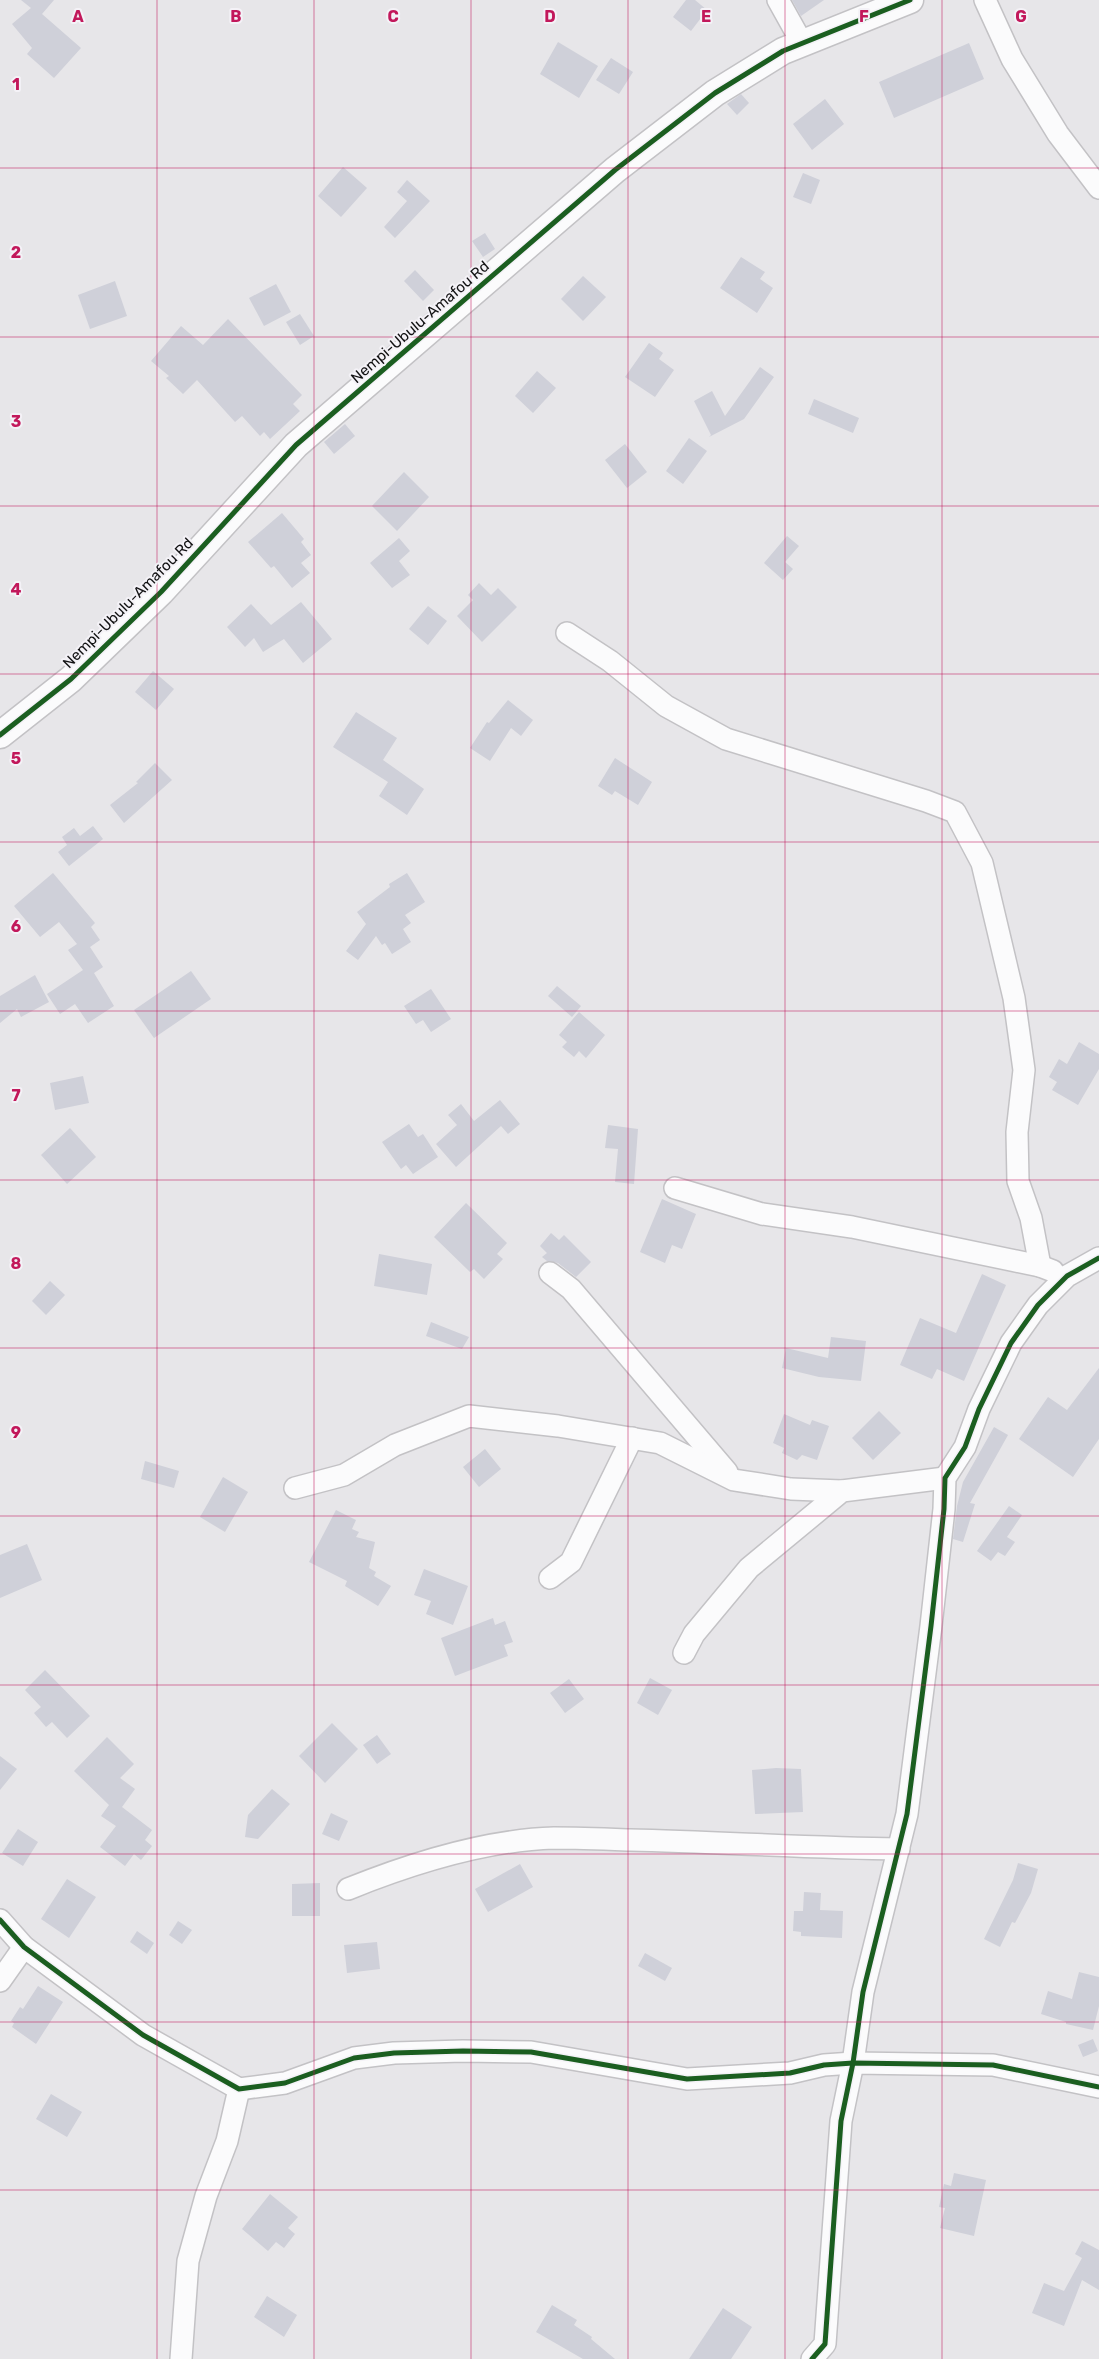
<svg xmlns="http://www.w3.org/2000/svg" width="1099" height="2359" viewBox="0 0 1099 2359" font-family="Rubik,sans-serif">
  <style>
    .building { fill: #cfd0d9 }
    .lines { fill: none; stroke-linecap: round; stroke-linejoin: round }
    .minor-casing { stroke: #c3c2c5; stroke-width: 24 }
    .tertiary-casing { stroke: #c3c2c5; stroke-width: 29 }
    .minor { stroke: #fbfbfc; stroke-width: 21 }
    .tertiary { stroke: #fbfbfc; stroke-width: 26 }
    .cycleway-casing { stroke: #f4f2f7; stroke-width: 8 }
    .cycleway { stroke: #1b5e20; stroke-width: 5 }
    .grid { fill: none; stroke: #c2185b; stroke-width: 1; stroke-opacity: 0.55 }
    .labels { text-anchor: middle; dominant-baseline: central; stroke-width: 4; stroke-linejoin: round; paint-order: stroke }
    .street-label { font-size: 15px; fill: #111112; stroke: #f4f2f7 }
    .grid-label { font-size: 16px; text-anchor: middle; font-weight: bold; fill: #c2185b; stroke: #f4f2f7; stroke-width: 4; stroke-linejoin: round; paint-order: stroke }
  </style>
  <rect width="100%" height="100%" fill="#e7e6e9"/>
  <g class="building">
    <path d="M21,0H54L42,14L81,48L54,78L27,54L32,48L12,24L31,8Z"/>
    <path d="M686,0H695L707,10L691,31L673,17Z"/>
    <path d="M792,0H824L801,16Z"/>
    <path d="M558,42L598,66L579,98L540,74Z"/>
    <path d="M969,43L984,79L894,118L879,82Z"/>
    <path d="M611,58L633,72L619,94L596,80Z"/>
    <path d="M741,94L749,103L737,115L727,104Z"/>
    <path d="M825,99L844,124L812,150L793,124Z"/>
    <path d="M343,167L367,188L341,217L318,196Z"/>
    <path d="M803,173L820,180L811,204L793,197Z"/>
    <path d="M407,180L430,201L395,238L384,227L407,201L397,192Z"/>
    <path d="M485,233L495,249L483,257L472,241Z"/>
    <path d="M741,257L765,272L760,279L773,288L757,313L720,288Z"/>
    <path d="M415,270L434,290L423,301L404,281Z"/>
    <path d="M583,276L606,297L583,321L561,299Z"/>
    <path d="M115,281L127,316L90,329L78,295Z"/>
    <path d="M276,284L291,312L264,326L249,298Z"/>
    <path d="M300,314L314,336L300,345L286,322Z"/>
    <path d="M228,319L302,395L293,404L300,411L270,439L264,432L260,436L242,416L235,422L197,380L183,394L166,378L169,376L151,361L181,326L203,345Z"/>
    <path d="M649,343L663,353L659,359L674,370L655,397L625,377Z"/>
    <path d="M760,367L774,377L744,419L709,437L711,435L694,401L712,391L725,416Z"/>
    <path d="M537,371L556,388L533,413L515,396Z"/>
    <path d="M814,399L859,418L853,433L808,414Z"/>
    <path d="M345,424L355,436L334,454L324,442Z"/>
    <path d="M689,438L707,451L683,484L666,471Z"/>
    <path d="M625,444L647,472L627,488L605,460Z"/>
    <path d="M404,472L429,497L397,531L372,506Z"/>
    <path d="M282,513L304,539L301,542L311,555L301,563L310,573L292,588L274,566L271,568L248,542Z"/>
    <path d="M787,536L799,546L785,562L793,569L783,580L764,563Z"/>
    <path d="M399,538L410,551L399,561L410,575L392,588L370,563Z"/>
    <path d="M479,583L491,595L498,588L517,607L482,642L457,616L473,600L468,595Z"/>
    <path d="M301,602L332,639L303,663L284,639L263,652L254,638L245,647L227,627L251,604L271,625Z"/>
    <path d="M428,606L447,621L428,645L409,629Z"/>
    <path d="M153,671L174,689L156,710L135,692Z"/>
    <path d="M508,700L533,720L521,736L511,728L490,761L470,748L487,722L489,723Z"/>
    <path d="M356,712L397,738L383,760L424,789L407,815L379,796L388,782L333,747Z"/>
    <path d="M615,758L652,782L638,805L615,791L612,795L598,786Z"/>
    <path d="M155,763L172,780L124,823L110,805L138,783L136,782Z"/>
    <path d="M93,826L103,839L69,866L58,852L67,845L62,837L74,828L80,836Z"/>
    <path d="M53,873L95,923L91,927L100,940L90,947L103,967L94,973L114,1006L88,1023L75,1004L60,1014L47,994L83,970L68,950L77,944L59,922L40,937L14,906Z"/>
    <path d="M407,873L425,902L405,915L411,923L403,929L411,942L392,954L385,943L382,945L376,936L358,960L346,951L366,924L357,912L390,887L389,884Z"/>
    <path d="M191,971L211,999L154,1038L134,1010Z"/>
    <path d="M35,975L49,1002L21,1017L17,1009L0,1023V996Z"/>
    <path d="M557,986L581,1006L572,1017L548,996Z"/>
    <path d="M431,989L451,1019L431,1032L423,1020L416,1024L404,1006Z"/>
    <path d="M579,1012L605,1035L586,1058L579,1051L574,1057L562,1047L567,1042L559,1035Z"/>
    <path d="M1079,1042L1099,1054V1069L1078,1105L1052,1090L1057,1082L1049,1077L1059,1059L1067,1064Z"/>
    <path d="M83,1076L89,1103L55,1110L50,1083Z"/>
    <path d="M500,1100L520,1124L508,1134L501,1126L456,1167L436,1144L457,1125L448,1115L461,1104L474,1121Z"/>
    <path d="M409,1124L418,1137L423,1134L438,1157L413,1174L406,1165L401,1169L382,1142Z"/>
    <path d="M608,1125L638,1129L634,1184L615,1182L618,1149L605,1148Z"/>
    <path d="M70,1128L96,1157L67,1184L41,1155Z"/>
    <path d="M662,1199L696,1214L682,1249L672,1245L665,1263L640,1252Z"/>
    <path d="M466,1203L507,1243L497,1254L503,1259L484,1279L474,1269L470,1272L434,1237Z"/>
    <path d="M551,1233L559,1240L564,1235L591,1262L576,1277L558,1263L547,1261L542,1257L547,1253L540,1246Z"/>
    <path d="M379,1254L432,1264L427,1295L374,1286Z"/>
    <path d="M982,1274L1006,1285L964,1381L937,1369L932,1379L900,1365L920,1318L956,1333Z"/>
    <path d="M50,1281L65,1295L46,1315L32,1301Z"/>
    <path d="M431,1322L469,1337L462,1349L426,1336Z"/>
    <path d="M831,1337L866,1341L861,1381L819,1377L782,1368L786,1348L828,1358Z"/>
    <path d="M1099,1368V1439L1073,1477L1019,1439L1048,1397L1067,1410Z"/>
    <path d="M879,1411L901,1433L873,1460L852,1438Z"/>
    <path d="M784,1414L810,1425L812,1420L829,1426L817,1460L802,1455L797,1460L782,1453L784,1448L773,1443Z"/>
    <path d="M994,1427L1008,1435L970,1503L975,1504L963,1542L953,1539L957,1506L963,1482Z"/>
    <path d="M485,1449L501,1469L479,1487L463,1467Z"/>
    <path d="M145,1461L179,1471L174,1488L141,1479Z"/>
    <path d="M223,1477L248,1492L225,1532L200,1517Z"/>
    <path d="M1009,1506L1022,1515L1007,1537L1015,1542L1005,1556L998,1552L991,1561L977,1551Z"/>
    <path d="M336,1510L356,1520L352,1529L359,1532L356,1537L375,1542L369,1568L376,1572L374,1576L391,1586L378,1606L345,1586L347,1581L309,1562Z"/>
    <path d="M27,1544L42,1580L0,1598V1555Z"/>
    <path d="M424,1569L468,1586L453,1625L426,1614L431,1601L414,1595Z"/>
    <path d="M493,1618L495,1625L505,1621L513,1642L504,1645L508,1656L455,1676L441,1638Z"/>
    <path d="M45,1670L90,1716L67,1738L52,1722L46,1727L34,1713L41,1707L25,1690Z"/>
    <path d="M650,1678L672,1690L658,1715L637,1703Z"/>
    <path d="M569,1679L584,1699L565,1713L550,1693Z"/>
    <path d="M332,1723L358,1749L325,1783L299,1756Z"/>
    <path d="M377,1735L391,1754L377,1764L363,1745Z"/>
    <path d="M107,1737L134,1764L120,1778L135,1789L122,1807L152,1830L145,1840L152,1846L141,1860L134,1854L125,1866L100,1847L116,1826L101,1816L109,1805L74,1771Z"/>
    <path d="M0,1756L17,1769L0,1790Z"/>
    <path d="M776,1768L801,1769L803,1812L755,1814L752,1770Z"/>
    <path d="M272,1789L290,1804L258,1839L245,1837L248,1815Z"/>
    <path d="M331,1813L348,1821L339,1841L322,1834Z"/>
    <path d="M18,1829L38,1842L23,1866L2,1853Z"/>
    <path d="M1018,1863L1038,1869L1031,1893L1015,1923L1012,1922L1000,1947L984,1939L1013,1880Z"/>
    <path d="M520,1864L533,1887L488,1912L475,1889Z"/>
    <path d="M67,1879L96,1897L69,1938L41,1919Z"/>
    <path d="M320,1883V1916H292V1884Z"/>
    <path d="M804,1892L821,1893L820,1910L843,1911L842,1938L801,1936V1932L793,1931L794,1911H803Z"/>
    <path d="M178,1921L192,1930L182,1944L169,1935Z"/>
    <path d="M137,1931L154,1943L147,1954L130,1942Z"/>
    <path d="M377,1942L380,1969L347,1973L344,1945Z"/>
    <path d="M645,1953L672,1968L665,1981L638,1966Z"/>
    <path d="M1079,1972L1099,1977V2006L1093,2030L1066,2024V2022L1041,2014L1048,1991L1072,1999Z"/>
    <path d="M38,1986L63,2002L36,2044L12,2027L14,2023L11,2021L20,2007L23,2009Z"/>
    <path d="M1093,2039L1098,2051L1083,2057L1078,2045Z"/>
    <path d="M51,2094L82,2112L67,2137L36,2119Z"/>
    <path d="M954,2173L986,2180L974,2236L940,2228L945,2208L939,2207L944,2184L951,2186Z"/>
    <path d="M270,2194L298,2217L288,2228L295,2234L284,2248L276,2242L268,2251L242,2229Z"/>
    <path d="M1082,2241L1099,2250V2290L1082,2280L1064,2326L1032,2313L1044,2283L1064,2291L1082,2258L1075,2254Z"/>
    <path d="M267,2296L297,2315L284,2337L254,2317Z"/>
    <path d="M552,2305L577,2320L574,2325L592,2337L591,2339L615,2359H583L536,2332Z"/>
    <path d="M723,2308L752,2327L731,2359H689Z"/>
  </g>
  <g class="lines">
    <g class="minor-casing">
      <g id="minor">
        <path d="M778,0L802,43"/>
        <path d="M985,0L1012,59L1058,134L1099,188"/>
        <path d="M567,633L610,661L666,706L726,739L926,801L955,812L982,863L1014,998L1024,1070L1017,1132L1018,1181L1031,1218L1040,1266"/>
        <path d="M675,1188L762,1214L852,1227L1040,1266L1053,1271"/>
        <path d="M550,1273L571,1289L727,1472"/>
        <path d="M295,1488L344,1475L395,1445L469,1416L558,1426L660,1443L734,1480L791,1489L842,1491"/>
        <path d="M550,1578L571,1562L632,1438"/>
        <path d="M684,1653L694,1634L749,1568L842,1491L945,1478"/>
        <path d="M348,1889C410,1864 487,1840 554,1838C579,1838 604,1839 630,1840C719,1842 809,1848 899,1849"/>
        <path d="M0,1920L24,1947L143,2035L239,2089L285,2083L354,2058L394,2053L463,2051L531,2052L687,2079L790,2073L824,2065L853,2063L993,2065L1099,2087"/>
        <path d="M0,1981L24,1947"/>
        <path d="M181,2359L188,2261L206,2196L227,2141L239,2089"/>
        <path d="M812,2359L825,2344L841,2121L853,2063L863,1992L907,1814L931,1626L944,1509L945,1478L965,1447L979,1409L1011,1343L1038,1305L1067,1276L1099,1258"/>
      </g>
    </g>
    <g class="tertiary-casing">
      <path id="tertiary" d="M0,735L71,679L161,592L296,445L615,170L715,93L783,51L910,0"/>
    </g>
    <use href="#minor" class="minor"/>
    <use href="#tertiary" class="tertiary"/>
    <g class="cycleway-casing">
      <g id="cycleway">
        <path d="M0,735L71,679L161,592L296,445L615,170L715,93L783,51L910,0"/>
        <path d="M0,1920L24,1947L143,2035L239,2089L285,2083L354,2058L394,2053L463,2051L531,2052L687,2079L790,2073L824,2065L853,2063L993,2065L1099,2087"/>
        <path d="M812,2359L825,2344L841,2121L853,2063L863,1992L907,1814L931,1626L944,1509L945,1478L965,1447L979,1409L1011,1343L1038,1305L1067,1276L1099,1258"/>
      </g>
    </g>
    <use href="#cycleway" class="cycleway"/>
  </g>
  <path class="grid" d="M157,0V2359M314,0V2359M471,0V2359M628,0V2359M785,0V2359M942,0V2359M0,168H1099M0,337H1099M0,506H1099M0,674H1099M0,842H1099M0,1011H1099M0,1180H1099M0,1348H1099M0,1516H1099M0,1685H1099M0,1854H1099M0,2022H1099M0,2190H1099"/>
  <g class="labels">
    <g class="street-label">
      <text transform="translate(420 322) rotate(-41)">Nempi-Ubulu-Amafou Rd</text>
      <text transform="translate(128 603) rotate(-45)">Nempi-Ubulu-Amafou Rd</text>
    </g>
  </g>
  <g class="grid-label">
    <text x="78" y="22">A</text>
    <text x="236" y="22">B</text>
    <text x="393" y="22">C</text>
    <text x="550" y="22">D</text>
    <text x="706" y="22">E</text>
    <text x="864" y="22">F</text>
    <text x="1021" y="22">G</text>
    <text x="16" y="90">1</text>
    <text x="16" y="258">2</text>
    <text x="16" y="427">3</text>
    <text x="16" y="595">4</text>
    <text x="16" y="764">5</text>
    <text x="16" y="932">6</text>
    <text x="16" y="1101">7</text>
    <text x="16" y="1269">8</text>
    <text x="16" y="1438">9</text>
  </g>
</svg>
